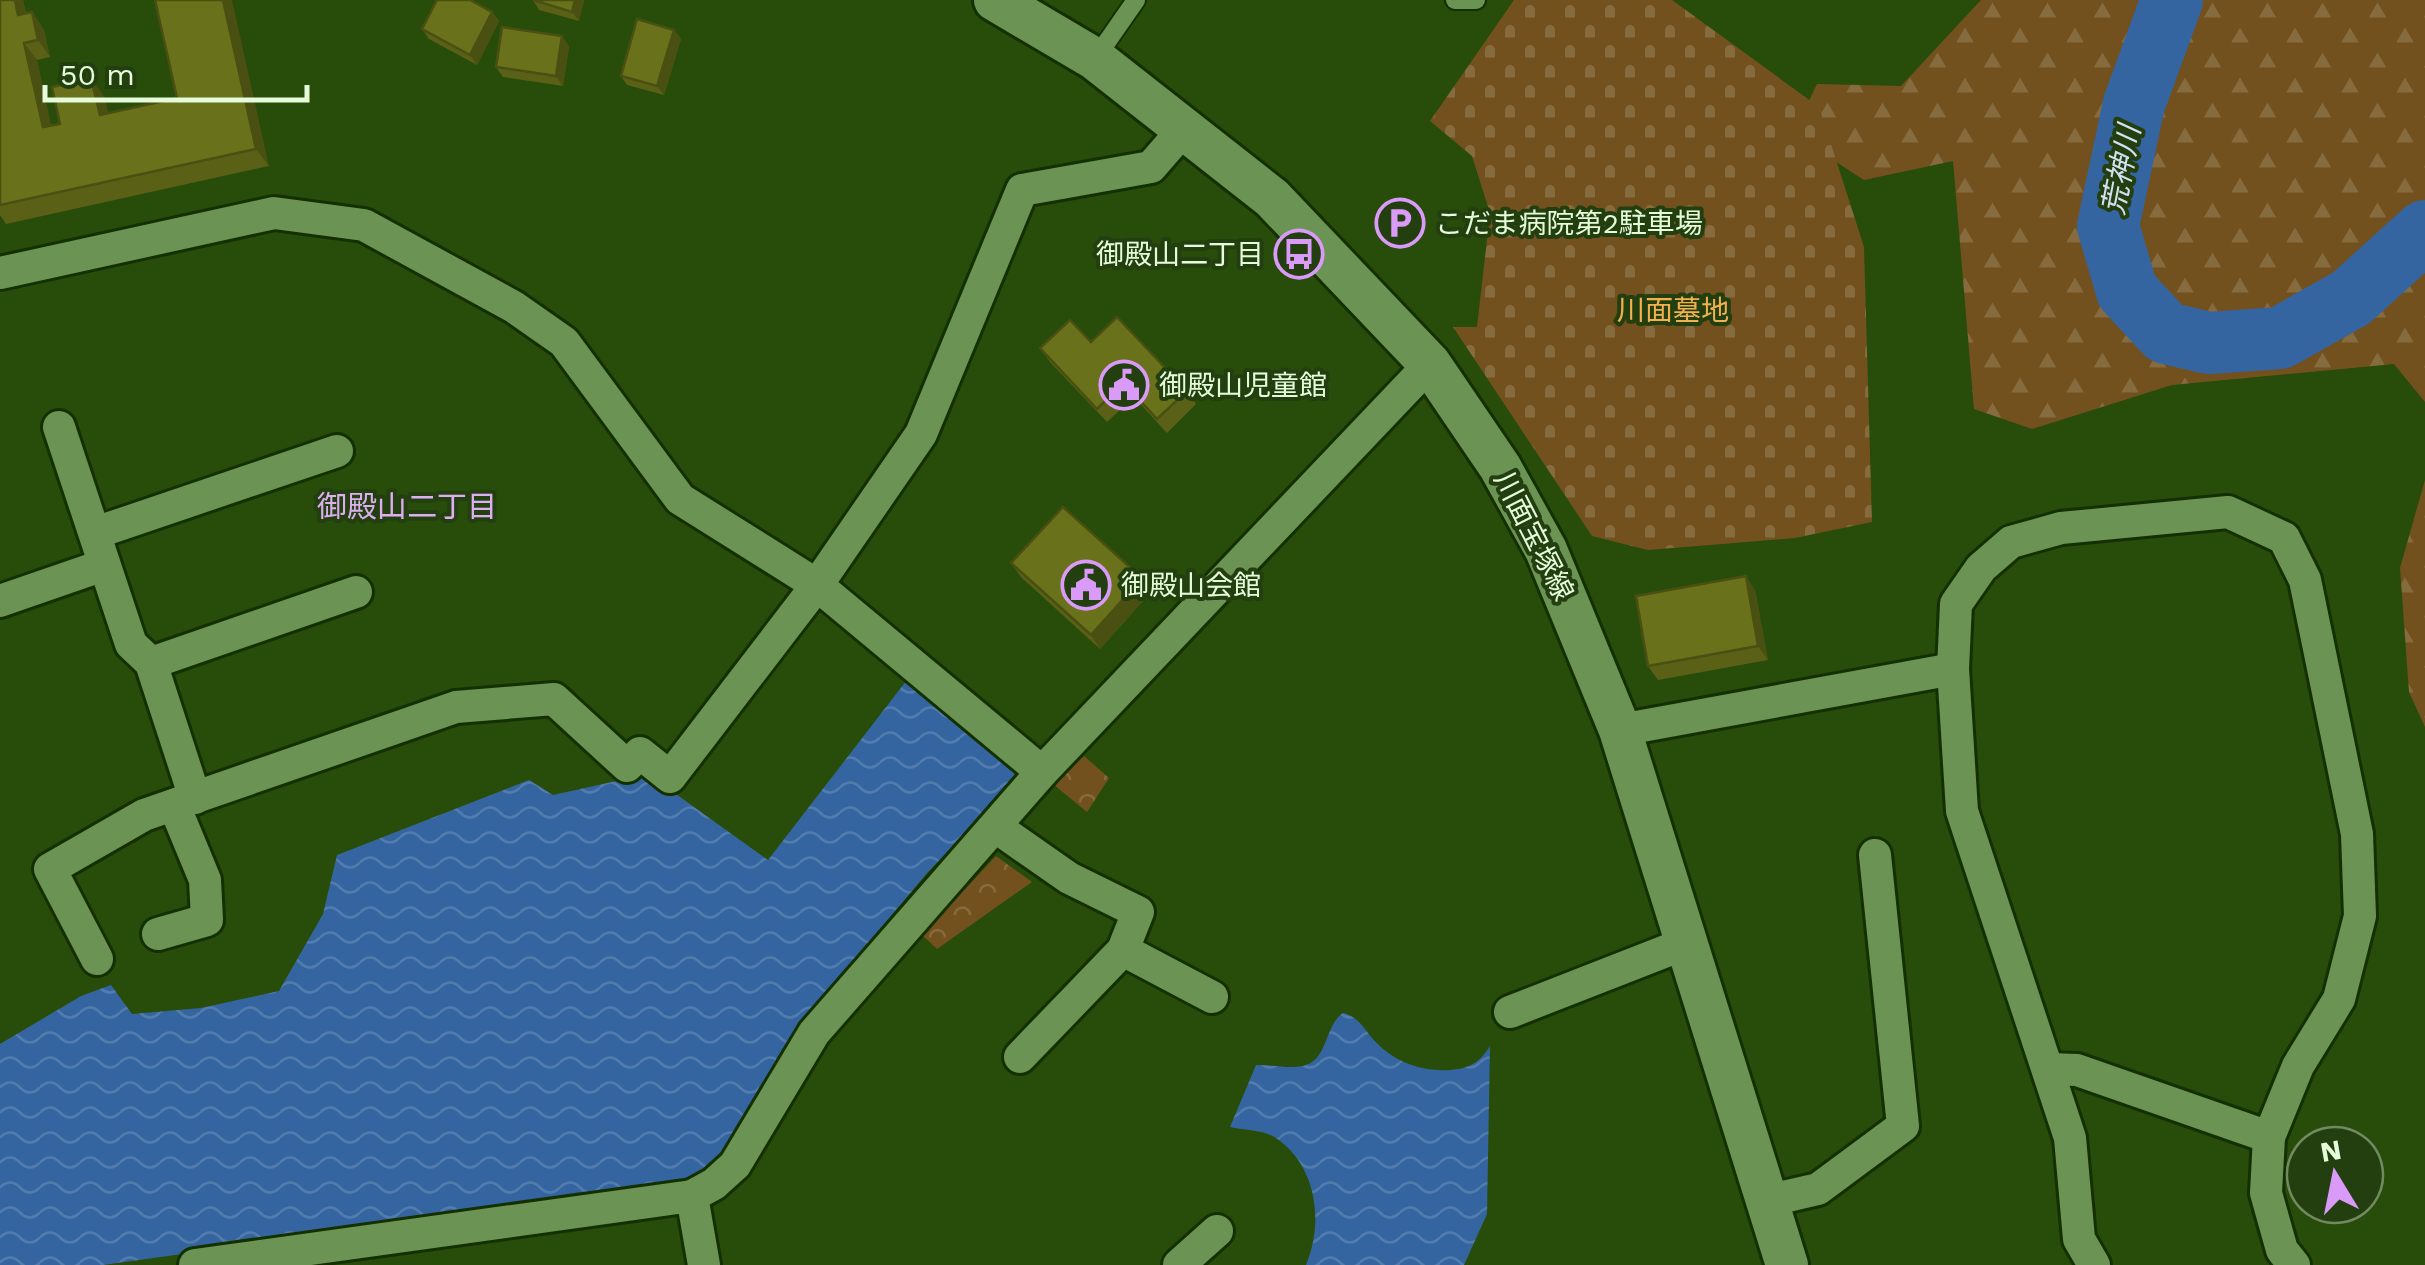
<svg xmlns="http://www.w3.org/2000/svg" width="2425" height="1265" viewBox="0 0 2425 1265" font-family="'Work Sans','Noto Sans JP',sans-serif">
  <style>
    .forest { fill: url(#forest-firs) }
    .cemetery { fill: url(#cemetery-stones) }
    .park { fill: url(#park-crowns) }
    .water { fill: url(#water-waves) }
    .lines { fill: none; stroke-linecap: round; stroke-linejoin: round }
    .river { stroke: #3565a0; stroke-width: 62 }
    .service-casing { stroke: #143000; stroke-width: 22 }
    .minor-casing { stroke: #143000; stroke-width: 38 }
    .tertiary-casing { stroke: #143000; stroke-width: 48 }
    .service { stroke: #6b9354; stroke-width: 18 }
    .minor { stroke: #6b9354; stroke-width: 32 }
    .tertiary { stroke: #6b9354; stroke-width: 42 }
    .wall { fill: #5a6116 }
    .shaded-wall { fill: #4a4f12 }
    .building { fill: #69711a; stroke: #4a4f12; stroke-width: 2.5 }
    .labels { text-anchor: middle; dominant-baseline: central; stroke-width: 8; stroke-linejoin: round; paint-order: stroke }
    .poi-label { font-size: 28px; fill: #e5fbd9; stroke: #233f10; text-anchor: start }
    .park-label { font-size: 28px; fill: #f3b14d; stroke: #233f10 }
    .street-label { font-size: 28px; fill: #e5fbd9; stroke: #233f10 }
    .water-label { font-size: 30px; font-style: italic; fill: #d3e0f1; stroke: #233f10 }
    .neighbourhood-label { font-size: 30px; fill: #dbaff0; stroke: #233f10 }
  </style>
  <defs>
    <pattern id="forest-firs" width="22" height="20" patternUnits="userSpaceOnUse" patternTransform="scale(2.5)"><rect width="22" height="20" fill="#72511e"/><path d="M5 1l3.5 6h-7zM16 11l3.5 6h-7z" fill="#866b3e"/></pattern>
    <pattern id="cemetery-stones" width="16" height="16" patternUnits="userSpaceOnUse" patternTransform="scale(2.5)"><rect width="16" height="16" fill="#72511e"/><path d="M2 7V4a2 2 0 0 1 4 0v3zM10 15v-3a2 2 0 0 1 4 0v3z" fill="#866b3e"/></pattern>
    <pattern id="park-crowns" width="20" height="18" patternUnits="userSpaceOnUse" patternTransform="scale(2.5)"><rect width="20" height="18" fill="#72511e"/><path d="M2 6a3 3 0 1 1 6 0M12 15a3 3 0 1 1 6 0" fill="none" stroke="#866b3e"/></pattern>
    <pattern id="water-waves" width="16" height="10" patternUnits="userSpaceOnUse" patternTransform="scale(2.5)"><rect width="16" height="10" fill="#3565a0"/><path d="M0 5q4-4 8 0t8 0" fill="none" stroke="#527cad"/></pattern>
  </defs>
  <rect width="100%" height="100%" fill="#284c0a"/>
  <g class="forest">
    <path d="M1981,0H2425V402L2394,364L2172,385L2032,429L1974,409L1953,161L1864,180L1793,134L1817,84L1901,86Z"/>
    <path d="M2425,480V727L2409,692L2400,568Z"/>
  </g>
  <path class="cemetery" d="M1514,0H1672L1819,107L1864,247L1872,522L1795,538L1648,550L1592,536L1453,327H1477L1490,213L1472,156L1430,121Z"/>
  <g class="park">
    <path d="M1084,756L1109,778L1087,812L1053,784Z"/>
    <path d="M996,856L1032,882L937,949L922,935Z"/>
  </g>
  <g class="water">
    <path d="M910,676L1023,773L927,873L792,1034L723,1150L698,1173L669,1186L103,1265H0V1044L81,996L111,985L132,1014L201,1008L279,991L323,914L337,855L529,780L553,795L648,774L768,860Z"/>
    <path d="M1343,1013C1357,1016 1363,1027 1372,1038C1393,1062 1421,1072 1451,1070C1471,1068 1480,1062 1490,1046L1487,1214L1464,1265H1306C1324,1222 1317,1166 1276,1138C1264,1130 1244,1130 1230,1127L1256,1065C1271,1064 1292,1070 1306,1065C1328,1058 1325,1025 1343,1013Z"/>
  </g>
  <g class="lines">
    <path class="river" d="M2172,0L2134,104L2108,226L2127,291L2166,333L2209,343L2280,338L2351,298L2425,231"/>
    <g class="service-casing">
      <g id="service">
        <path d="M1455,0H1476"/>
        <path d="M1095,59L1136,0"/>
      </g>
    </g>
    <g class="minor-casing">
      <g id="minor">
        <path d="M0,273L274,213L364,225L514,307L564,342L680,499L817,585L1042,772"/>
        <path d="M59,427L131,644L151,663L195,798"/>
        <path d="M95,533L337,451"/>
        <path d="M0,601L104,565"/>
        <path d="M151,663L356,592"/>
        <path d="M1620,730L1953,669"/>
        <path d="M996,827L1069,878L1138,912L1123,950L1020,1057"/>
        <path d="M158,934L207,920L205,880L174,805"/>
        <path d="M1123,950L1212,997"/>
        <path d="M97,959L50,869L144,815L456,707L554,699L627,766L640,753L670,777L817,585L921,434L1022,190L1151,167L1184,129"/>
        <path d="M1510,1012L1684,944"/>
        <path d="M2049,1069L2077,1070L2269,1137"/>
        <path d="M1766,1201L1818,1189L1903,1126L1875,855"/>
        <path d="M195,1265L692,1196"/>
        <path d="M704,1265L692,1196L714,1184L735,1165L814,1033L1042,772L1430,364"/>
        <path d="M1179,1265L1217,1231"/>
        <path d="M2094,1265L2079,1239L2070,1138L1962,811L1953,669L1956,604L1981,568L2011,542L2061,528L2228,512L2284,538L2305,580L2357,834L2360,916L2339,999L2298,1066L2269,1137L2266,1193L2282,1250L2294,1265"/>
      </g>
    </g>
    <g class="tertiary-casing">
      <path id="tertiary" d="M995,0L1095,59L1272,198L1430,364L1500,467L1546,550L1620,730L1787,1265"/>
    </g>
    <use href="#service" class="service"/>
    <use href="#minor" class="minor"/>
    <use href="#tertiary" class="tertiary"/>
  </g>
  <g class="wall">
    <path d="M0,0H23L26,13L32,12L44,30L50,57L37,60L51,126L60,124L104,96L108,113L177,98L155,0L269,166L6,224L0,215Z"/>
    <path d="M533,0H584L579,21L539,10Z"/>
    <path d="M492,12L499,21L477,65L429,39L422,29Z"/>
    <path d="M674,30L681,39L664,95L627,85L621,76Z"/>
    <path d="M569,46L563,86L503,77L496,67Z"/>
    <path d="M1091,342L1187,391L1196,404L1167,433L1134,397L1107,422L1050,362L1040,348Z"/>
    <path d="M1011,563L1142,578L1151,592L1100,649L1021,577Z"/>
    <path d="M1755,590L1768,660L1658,680L1648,666Z"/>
  </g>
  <g class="shaded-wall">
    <path d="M15,0H23L30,33L18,15Z"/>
    <path d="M223,0H232L269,166L256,149Z"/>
    <path d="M575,0H584L579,21L572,12Z"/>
    <path d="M32,12L44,30L50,57L38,40Z"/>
    <path d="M492,12L499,21L477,65L470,55Z"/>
    <path d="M674,30L681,39L664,95L657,86Z"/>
    <path d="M562,36L569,46L563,86L556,76Z"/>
    <path d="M24,43L37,60L55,145L43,127Z"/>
    <path d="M91,78L104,96L112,133L100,115Z"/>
    <path d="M1746,576L1755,590L1768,660L1758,646Z"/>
    <path d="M1142,578L1151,592L1100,649L1091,635Z"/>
  </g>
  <g class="building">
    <path d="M0,0H15L18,15L32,12L38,40L24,43L43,127L60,124L52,87L91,78L100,115L177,98L155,0H223L256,149L0,205Z"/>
    <path d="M437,0H470L492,12L470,55L422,29Z"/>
    <path d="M533,0H575L572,12Z"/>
    <path d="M637,19L674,30L657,86L621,76Z"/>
    <path d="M502,27L562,36L556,76L496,67Z"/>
    <path d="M1117,317L1187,391L1157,419L1124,383L1097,409L1040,348L1070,320L1091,342Z"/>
    <path d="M1063,507L1142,578L1091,635L1011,563Z"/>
    <path d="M1746,576L1758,646L1648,666L1636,596Z"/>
  </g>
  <defs>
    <g id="parking-ring" transform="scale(2.5)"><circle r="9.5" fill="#233f10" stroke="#da9af7" stroke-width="1.5"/><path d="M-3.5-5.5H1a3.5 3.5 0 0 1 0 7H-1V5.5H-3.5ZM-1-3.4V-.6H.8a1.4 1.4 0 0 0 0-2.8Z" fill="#da9af7"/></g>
    <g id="bus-ring" transform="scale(2.5)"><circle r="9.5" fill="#233f10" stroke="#da9af7" stroke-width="1.5"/><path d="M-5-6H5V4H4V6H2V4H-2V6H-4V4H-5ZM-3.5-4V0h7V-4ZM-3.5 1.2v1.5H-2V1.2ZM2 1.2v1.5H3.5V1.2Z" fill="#da9af7"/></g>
    <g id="civic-ring" transform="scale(2.5)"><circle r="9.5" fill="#233f10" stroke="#da9af7" stroke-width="1.5"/><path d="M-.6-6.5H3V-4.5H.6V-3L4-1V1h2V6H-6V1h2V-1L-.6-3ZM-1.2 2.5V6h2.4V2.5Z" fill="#da9af7"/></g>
  </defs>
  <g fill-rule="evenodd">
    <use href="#parking-ring" x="1400" y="223"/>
    <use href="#bus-ring" x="1299" y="254"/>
    <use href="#civic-ring" x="1124" y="385"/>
    <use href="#civic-ring" x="1086" y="585"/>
  </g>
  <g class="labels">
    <g class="poi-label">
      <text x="1435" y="223">こだま病院第2駐車場</text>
      <text x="1264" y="254" text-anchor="end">御殿山二丁目</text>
      <text x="1159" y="385">御殿山児童館</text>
      <text x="1121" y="585">御殿山会館</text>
    </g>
    <g class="park-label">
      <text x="1673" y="310">川面墓地</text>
    </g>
    <g class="street-label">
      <text transform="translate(1534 536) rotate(63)">川面宝塚線</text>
    </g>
    <g class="water-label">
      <text transform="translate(2121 170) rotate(-79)">荒神川</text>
    </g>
    <g class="neighbourhood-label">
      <text x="407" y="506">御殿山二丁目</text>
    </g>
  </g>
  <g transform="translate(2335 1175) rotate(350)"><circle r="48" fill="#233f10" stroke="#718a60" stroke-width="2.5"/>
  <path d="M0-8L18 38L0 25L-18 38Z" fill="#da9af7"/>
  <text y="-15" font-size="28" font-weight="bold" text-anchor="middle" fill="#e5fbd9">N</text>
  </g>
  <path d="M45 85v15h262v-15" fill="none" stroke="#e5fbd9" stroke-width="5"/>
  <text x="60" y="85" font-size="30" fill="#e5fbd9" stroke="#233f10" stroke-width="8" paint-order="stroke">50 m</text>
</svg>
